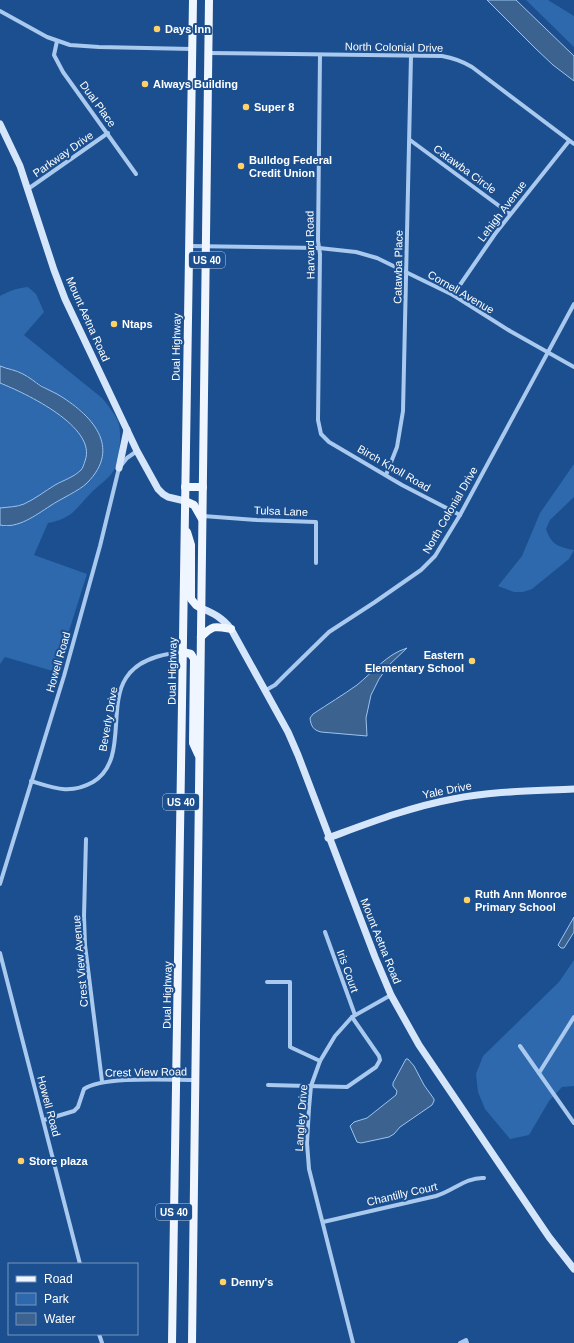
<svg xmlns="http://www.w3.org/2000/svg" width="574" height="1343" viewBox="0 0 574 1343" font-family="Helvetica,sans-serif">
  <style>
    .green { fill: #2e69ad }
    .water { fill: #3c6290; stroke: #9cc4f0 }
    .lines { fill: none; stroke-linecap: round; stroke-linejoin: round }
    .street { stroke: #a9c9ee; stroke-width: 4 }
    .secondary { stroke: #d6e6fa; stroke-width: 7 }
    .primary { stroke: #f0f6ff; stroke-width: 8 }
    .poi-dot { fill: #ffd166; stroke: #1b4f8f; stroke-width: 1.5 }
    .labels { text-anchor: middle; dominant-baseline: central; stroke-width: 4; stroke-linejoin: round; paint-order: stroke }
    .shield { fill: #1b4f8f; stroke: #bbcadd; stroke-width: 1 }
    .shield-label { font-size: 10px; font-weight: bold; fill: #fff }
    .poi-label { font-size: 11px; font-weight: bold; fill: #fff; stroke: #1b4f8f; text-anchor: start }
    .street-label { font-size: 11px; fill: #fff; stroke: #1b4f8f }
  </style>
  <rect width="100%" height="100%" fill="#1b4f8f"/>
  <g class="green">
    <path d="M526,0H548L574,16V47Z"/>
    <path d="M28,287L36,294L44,312L24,335L102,398C108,405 114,413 118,421C122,431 120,461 114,470C109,479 97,486 90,494C75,510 71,519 48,523L34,555L87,574L56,672L5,657L0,664V525L6,527L17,524L80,489L92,477L96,470L101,460L103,444L82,411L69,402L22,373L0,366V296C9,291 17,288 28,287Z"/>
    <path d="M0,383C25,393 98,427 85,461C84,464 83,468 81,470C74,477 64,480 55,485C45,491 35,499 24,504C17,507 8,507 0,508Z"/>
    <path d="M574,464V497L550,520L546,529C551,545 559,547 574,550L569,559L532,589L523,592H514L498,586L522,556L540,513Z"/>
    <path d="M574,960V1086L562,1087L549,1101L529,1135L510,1139L485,1109L478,1092L476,1074L483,1056L559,982Z"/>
  </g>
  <g class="water">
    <path d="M487,0H516L574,56V81L553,65L535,48Z"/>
    <path d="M0,366C7,369 16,370 23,374C29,377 35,382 41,386C46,389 52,391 57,394C91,414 123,447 87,483C79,491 60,499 50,506C36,515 18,529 0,525V508C8,507 17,507 24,504C35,499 45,491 55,485C64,480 74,477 81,470C83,468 84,464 85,461C98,427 25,393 0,383Z"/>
    <path d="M407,648L389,665L379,679L371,695L366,718L367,736L321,732C313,730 311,726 310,718L313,714C328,704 343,695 357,685C373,672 387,654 407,648Z"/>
    <path d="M574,917V932L564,948H561L558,945Z"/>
    <path d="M406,1059H408L414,1066L424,1085L434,1099V1101L432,1105L400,1127L394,1134L389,1137L361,1143L357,1142L350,1126L354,1122L367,1118L396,1095L397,1091L393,1086V1083Z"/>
  </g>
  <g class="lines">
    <g class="street">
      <path d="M0,11L47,37L70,45L99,47L192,49"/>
      <path d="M57,41L54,55L63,72L136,174"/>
      <path d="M209,53L442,56C454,58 462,61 472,67L574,144"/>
      <path d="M320,55L318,241L320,254L318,420L321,434L329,442L402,485L460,515"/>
      <path d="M410,140L510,214"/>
      <path d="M28,189L108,133"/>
      <path d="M189,246L319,248L356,252L377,258L453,295L510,331L574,367"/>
      <path d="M453,295L495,234L569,141"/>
      <path d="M386,475L397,447L403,411L411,56"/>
      <path d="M203,516L257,520L316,522V563"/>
      <path d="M266,690L275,685L285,675L329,632L375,602L421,570L435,556L460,515L574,304"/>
      <path d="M31,781C54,788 70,795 93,782C128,761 107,707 126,678C138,659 162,654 182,652"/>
      <path d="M86,839L84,916L85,945L102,1081"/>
      <path d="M0,884L64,676L100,546L119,468L127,458L137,451"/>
      <path d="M325,932L355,1015"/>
      <path d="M0,953L80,1264"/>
      <path d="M267,982H290V1047L320,1061"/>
      <path d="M520,1046L574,1123"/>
      <path d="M539,1073L574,1017"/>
      <path d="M268,1085L347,1087L376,1067L380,1060L379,1056L352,1017"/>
      <path d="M44,1120L74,1111L78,1107L84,1089C103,1076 169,1080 195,1080"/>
      <path d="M323,1222L436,1196C453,1191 466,1177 484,1178"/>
      <path d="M99,1334L102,1343"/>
      <path d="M353,1343L309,1169L307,1143L309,1108L311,1086L320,1061L335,1036L352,1017L391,995"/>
      <path d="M460,1343L466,1340L467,1343"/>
    </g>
    <g class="secondary">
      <path d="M0,124L20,166L54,270L65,299L137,451L158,489L163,494L168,497L185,501"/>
      <path d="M119,468L127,430"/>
      <path d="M201,608C213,613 223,618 231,629L288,732L298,755L375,957L391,995L419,1045L549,1237L574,1269"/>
      <path d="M328,838C369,823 410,807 453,799C493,791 534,791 574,789"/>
    </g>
    <g class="primary">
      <path d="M185,487H203"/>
      <path d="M185,501L194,505L202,519"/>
      <path d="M187,532L191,545V599L196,605L201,608"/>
      <path d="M201,637C213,625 215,626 231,629"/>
      <path d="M183,652L191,654L194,659L193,743L198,754"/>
      <path d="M172,1343L193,0"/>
      <path d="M192,1343L209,0"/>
    </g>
  </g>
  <g class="poi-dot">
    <circle cx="157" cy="29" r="4"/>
    <circle cx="145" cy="84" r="4"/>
    <circle cx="246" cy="107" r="4"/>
    <circle cx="241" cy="166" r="4"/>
    <circle cx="114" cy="324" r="4"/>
    <circle cx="472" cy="661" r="4"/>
    <circle cx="467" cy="900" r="4"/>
    <circle cx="21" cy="1161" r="4"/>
    <circle cx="223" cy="1282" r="4"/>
  </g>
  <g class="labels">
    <g class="shield">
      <rect x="189" y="252" width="36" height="16" rx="3"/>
      <rect x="163" y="794" width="36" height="16" rx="3"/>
      <rect x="156" y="1204" width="36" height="16" rx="3"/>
    </g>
    <g class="shield-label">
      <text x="207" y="260">US 40</text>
      <text x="181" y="802">US 40</text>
      <text x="174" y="1212">US 40</text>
    </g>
    <g class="poi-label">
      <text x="165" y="29">Days Inn</text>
      <text x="153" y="84">Always Building</text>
      <text x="254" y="107">Super 8</text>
      <text x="249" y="160">Bulldog Federal<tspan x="249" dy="13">Credit Union</tspan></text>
      <text x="122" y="324">Ntaps</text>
      <text x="464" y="655" text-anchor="end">Eastern<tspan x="464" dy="13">Elementary School</tspan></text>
      <text x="475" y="894">Ruth Ann Monroe<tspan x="475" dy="13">Primary School</tspan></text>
      <text x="29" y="1161">Store plaza</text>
      <text x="231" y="1282">Denny's</text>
    </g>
    <g class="street-label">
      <text transform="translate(394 47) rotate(1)">North Colonial Drive</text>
      <text transform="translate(98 104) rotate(54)">Dual Place</text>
      <text transform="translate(63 154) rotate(-35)">Parkway Drive</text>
      <text transform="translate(465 169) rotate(36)">Catawba Circle</text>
      <text transform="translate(502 211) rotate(-53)">Lehigh Avenue</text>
      <text transform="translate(310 245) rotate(-91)">Harvard Road</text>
      <text transform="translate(398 267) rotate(-89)">Catawba Place</text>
      <text transform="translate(461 292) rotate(30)">Cornell Avenue</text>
      <text transform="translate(88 319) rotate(66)">Mount Aetna Road</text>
      <text transform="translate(176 347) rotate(-89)">Dual Highway</text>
      <text transform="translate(394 468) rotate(30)">Birch Knoll Road</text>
      <text transform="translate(450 510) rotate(-60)">North Colonial Drive</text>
      <text transform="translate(281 511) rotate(2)">Tulsa Lane</text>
      <text transform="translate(58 662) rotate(-74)">Howell Road</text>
      <text transform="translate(172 671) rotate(-89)">Dual Highway</text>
      <text transform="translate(108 719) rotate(-80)">Beverly Drive</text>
      <text transform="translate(447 790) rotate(-11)">Yale Drive</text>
      <text transform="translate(381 941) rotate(68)">Mount Aetna Road</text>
      <text transform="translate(80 961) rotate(-95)">Crest View Avenue</text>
      <text transform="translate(348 971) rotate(70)">Iris Court</text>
      <text transform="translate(167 995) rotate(-89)">Dual Highway</text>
      <text transform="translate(146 1072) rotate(-1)">Crest View Road</text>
      <text transform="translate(49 1106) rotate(75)">Howell Road</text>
      <text transform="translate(301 1118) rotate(-86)">Langley Drive</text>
      <text transform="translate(402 1194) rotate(-13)">Chantilly Court</text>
    </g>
  </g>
  <rect x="8" y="1263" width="130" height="72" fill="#1b4f8f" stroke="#7695bc"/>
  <rect x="16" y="1276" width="20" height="6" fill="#f0f6ff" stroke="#7695bc"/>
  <text x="44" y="1283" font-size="12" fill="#ffffff">Road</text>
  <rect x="16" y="1293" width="20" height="12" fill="#2e69ad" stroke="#7695bc"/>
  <text x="44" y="1303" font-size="12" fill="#ffffff">Park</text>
  <rect x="16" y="1313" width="20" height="12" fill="#3c6290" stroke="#7695bc"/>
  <text x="44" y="1323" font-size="12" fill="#ffffff">Water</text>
</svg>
